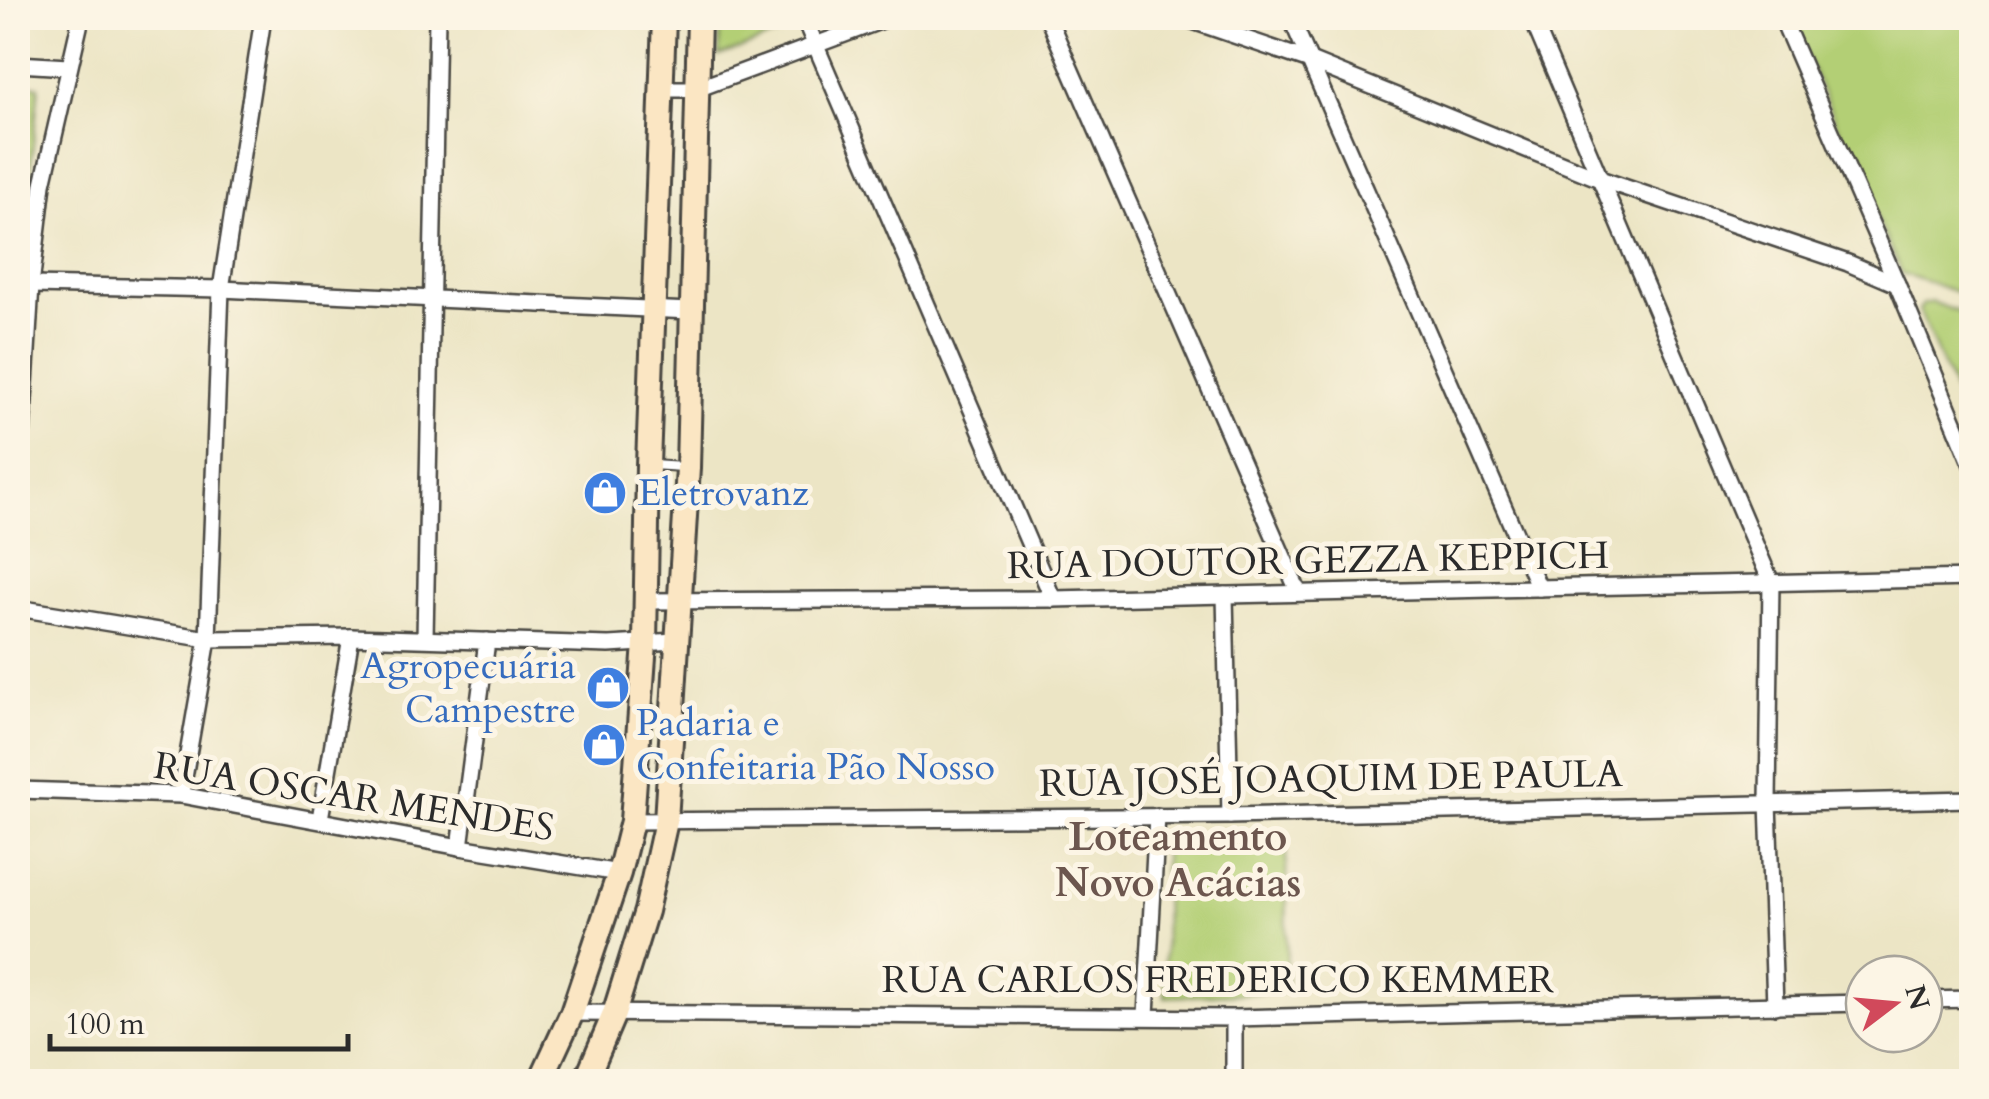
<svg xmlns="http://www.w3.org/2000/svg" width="1989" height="1099" viewBox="0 0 1989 1099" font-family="Cardo,serif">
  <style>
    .green { fill: #b3cf75; stroke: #6f7d50; stroke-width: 2.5 }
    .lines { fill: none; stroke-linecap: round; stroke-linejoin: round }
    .lane-casing { stroke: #484742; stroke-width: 12 }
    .street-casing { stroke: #484742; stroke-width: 20 }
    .secondary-casing { stroke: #484742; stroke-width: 28 }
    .lane { stroke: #fff; stroke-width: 8 }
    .street { stroke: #fff; stroke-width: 15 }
    .secondary { stroke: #fbe6c3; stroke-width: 22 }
    .labels { text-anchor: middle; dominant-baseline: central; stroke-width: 10; stroke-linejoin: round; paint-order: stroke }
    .shop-label { font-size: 38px; fill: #366cbe; stroke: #fcf5e5; text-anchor: start }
    .street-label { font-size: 38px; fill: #2b2b2b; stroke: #fcf5e5 }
    .neighbourhood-label { font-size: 40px; font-weight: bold; fill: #6c564e; stroke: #fcf5e5 }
  </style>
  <rect width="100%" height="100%" fill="#fcf5e5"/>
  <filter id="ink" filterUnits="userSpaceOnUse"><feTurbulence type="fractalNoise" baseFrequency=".01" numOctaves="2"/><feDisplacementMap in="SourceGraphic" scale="20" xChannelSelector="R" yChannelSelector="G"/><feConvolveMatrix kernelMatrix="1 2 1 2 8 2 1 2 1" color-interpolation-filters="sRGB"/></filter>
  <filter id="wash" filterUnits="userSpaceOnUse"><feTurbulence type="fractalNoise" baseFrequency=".0048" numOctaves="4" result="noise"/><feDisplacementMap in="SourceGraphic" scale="40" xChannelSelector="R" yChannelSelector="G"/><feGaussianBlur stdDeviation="2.25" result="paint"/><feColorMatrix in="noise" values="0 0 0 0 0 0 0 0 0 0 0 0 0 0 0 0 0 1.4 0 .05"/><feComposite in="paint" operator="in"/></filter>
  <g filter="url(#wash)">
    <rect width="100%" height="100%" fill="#ece5c5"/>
    <g class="green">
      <path d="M720,18H789L794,29L719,56Z"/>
      <path d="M1790,18H1971V297L1901,273Z"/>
      <path d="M18,84L39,86L18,295Z"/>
      <path d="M1932,302L1971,317V431L1919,310L1923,304Z"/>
      <path d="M1286,835L1287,992L1165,997L1164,839Z"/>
    </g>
  </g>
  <g filter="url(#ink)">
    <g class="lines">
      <g class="lane-casing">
        <path id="lane" d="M652,465L683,467"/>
      </g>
      <g class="street-casing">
        <g id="street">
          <path d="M804,18L1053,599"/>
          <path d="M1048,18L1298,591"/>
          <path d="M1184,18L1310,61L1600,179L1848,263L1897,284"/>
          <path d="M1291,18L1539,588"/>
          <path d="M1532,18L1771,582L1768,802L1775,1006"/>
          <path d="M1782,18L1897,284L1972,465"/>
          <path d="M18,64L68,67"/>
          <path d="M661,89H697L888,18"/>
          <path d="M31,285L221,289L690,311"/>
          <path d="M18,501L31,285L43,184L81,18"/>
          <path d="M1225,595L1230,816"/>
          <path d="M645,601L1053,599L1972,578"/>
          <path d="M18,608L208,639L351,637L609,645L675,641"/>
          <path d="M425,638L437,18"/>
          <path d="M18,790L181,795L460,847L619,873"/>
          <path d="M181,795L208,639L221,289L263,18"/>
          <path d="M320,819L351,637"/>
          <path d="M632,821L1230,816L1971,799"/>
          <path d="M460,847L487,641"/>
          <path d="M1924,1000L1972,999"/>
          <path d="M572,1013L1234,1018L1864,1003"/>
          <path d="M1146,1015L1157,816"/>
          <path d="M1234,1018V1082"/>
        </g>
      </g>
      <g class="secondary-casing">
        <g id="secondary">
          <path d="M540,1082L572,1013L619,873L632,821L645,643L648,465L664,18"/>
          <path d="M585,1082L614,1014L646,911L666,821L688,468L699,18"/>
        </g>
      </g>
      <use href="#lane" class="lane"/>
      <use href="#street" class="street"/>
      <use href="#secondary" class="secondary"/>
    </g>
  </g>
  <defs>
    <g id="shop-disc" transform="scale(2.25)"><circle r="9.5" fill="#3f7fe0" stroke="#fcf5e5"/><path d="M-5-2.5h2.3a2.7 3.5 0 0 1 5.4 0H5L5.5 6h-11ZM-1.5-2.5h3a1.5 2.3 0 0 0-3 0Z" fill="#fff"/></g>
  </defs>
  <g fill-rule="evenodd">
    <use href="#shop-disc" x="605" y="493"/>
    <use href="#shop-disc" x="608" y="688"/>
    <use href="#shop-disc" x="604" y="745"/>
  </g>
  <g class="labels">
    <g class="shop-label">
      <text x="638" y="493">Eletrovanz</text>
      <text x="576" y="666" text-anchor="end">Agropecuária<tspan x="576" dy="44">Campestre</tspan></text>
      <text x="636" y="723">Padaria e<tspan x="636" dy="44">Confeitaria Pão Nosso</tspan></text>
    </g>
    <g class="street-label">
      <text transform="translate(1308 561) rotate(-1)">RUA DOUTOR GEZZA KEPPICH</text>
      <text transform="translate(1331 779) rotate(-1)">RUA JOSÉ JOAQUIM DE PAULA</text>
      <text transform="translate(354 797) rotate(9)">RUA OSCAR MENDES</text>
      <text x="1218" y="980">RUA CARLOS FREDERICO KEMMER</text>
    </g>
    <g class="neighbourhood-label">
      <text x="1178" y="837">Loteamento<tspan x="1178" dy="46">Novo Acácias</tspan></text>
    </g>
  </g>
  <rect width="1989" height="1099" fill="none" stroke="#fcf5e5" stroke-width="60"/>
  <g transform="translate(1894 1004) rotate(74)"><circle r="48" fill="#fcf5e5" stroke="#a8a49b" stroke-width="2.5"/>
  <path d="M0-8L18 38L0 25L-18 38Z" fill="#d1495b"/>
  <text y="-15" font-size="28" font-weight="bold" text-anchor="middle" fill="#2b2b2b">N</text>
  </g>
  <path d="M50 1034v15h298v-15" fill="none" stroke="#2b2b2b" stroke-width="5"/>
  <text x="65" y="1034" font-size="30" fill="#2b2b2b" stroke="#fcf5e5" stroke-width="8" paint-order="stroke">100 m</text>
</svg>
